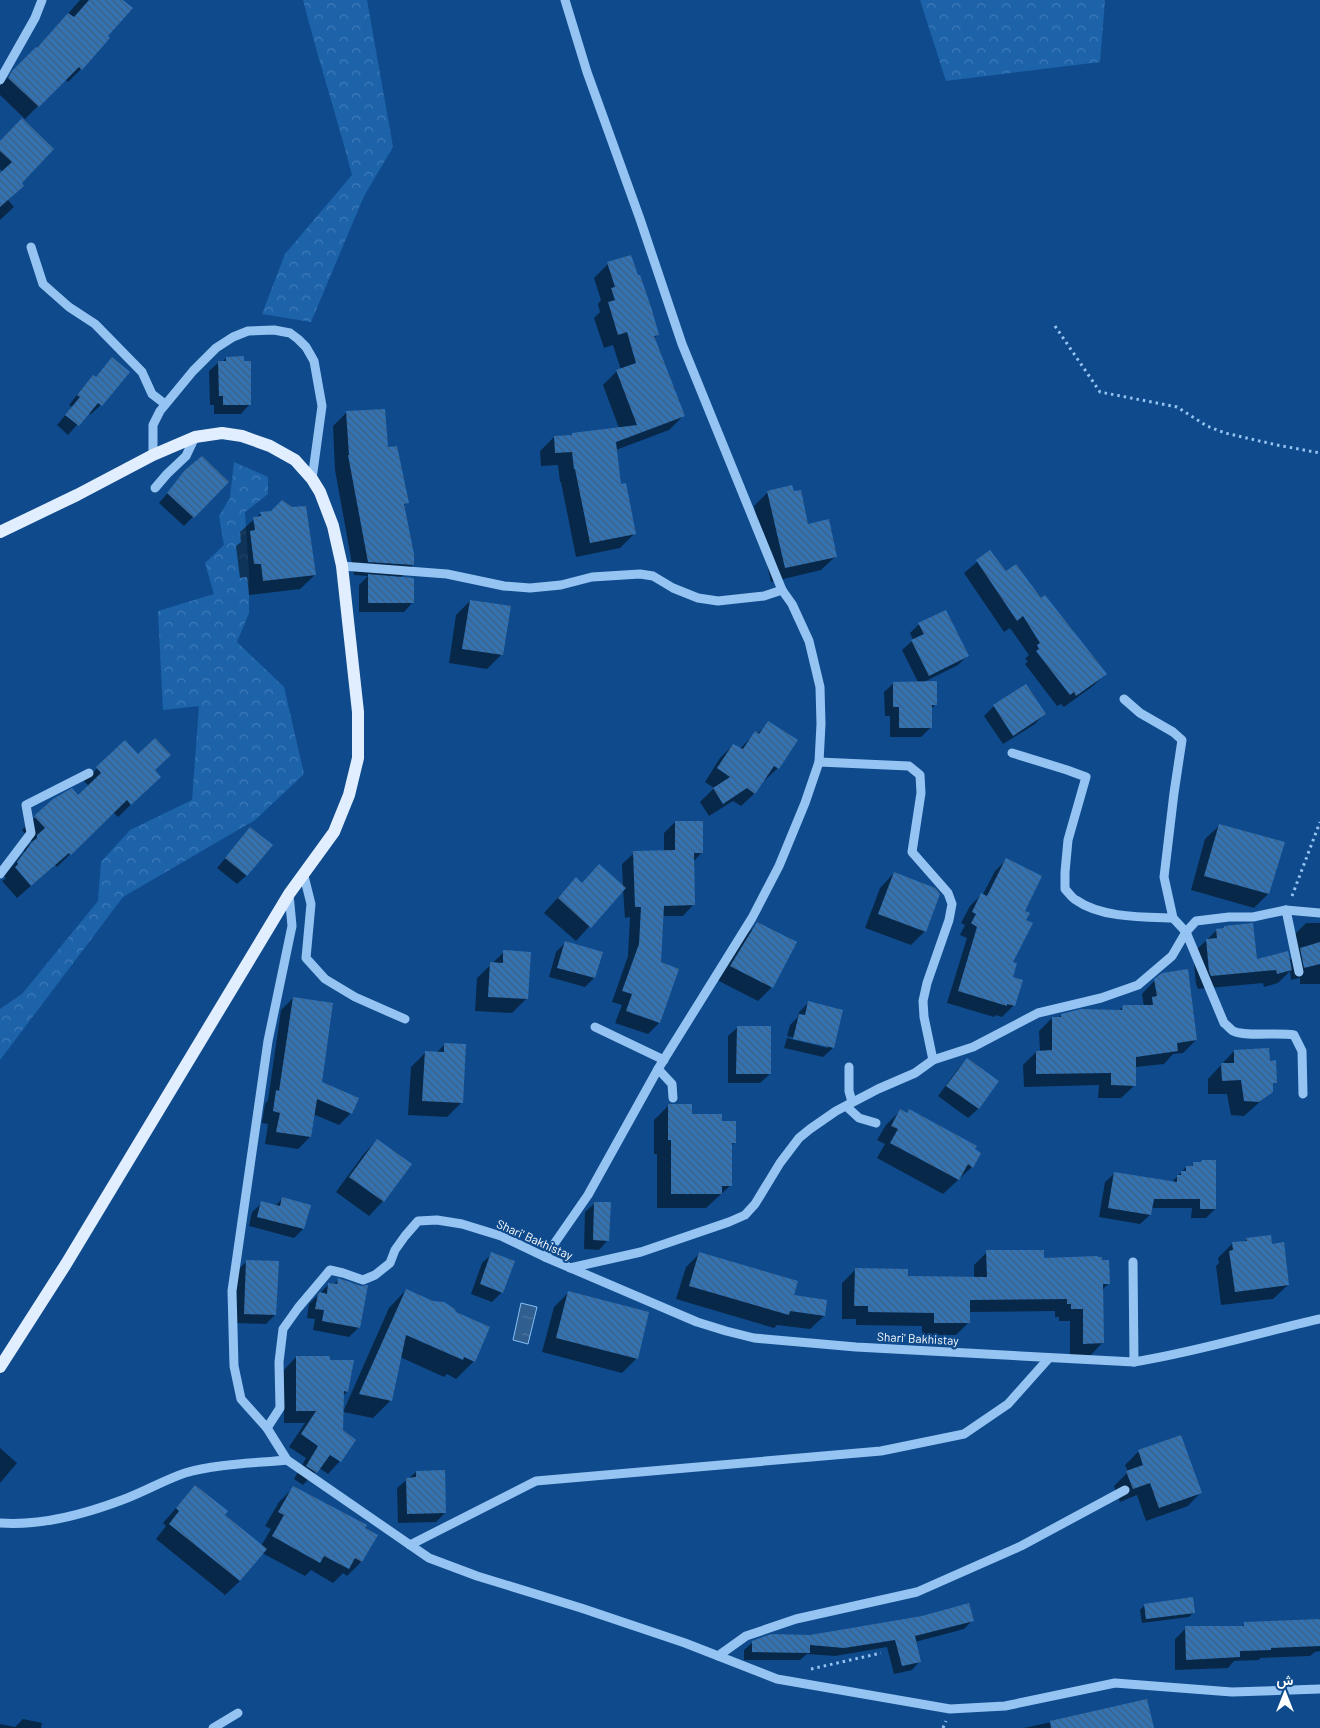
<svg xmlns="http://www.w3.org/2000/svg" width="1320" height="1728" viewBox="0 0 1320 1728" font-family="Barlow,Vazirmatn,sans-serif">
  <style>
    .forest { fill: url(#forest-crowns) }
    .water { fill: url(#water-ripples); stroke: #86c0f7 }
    .shadow { fill: #0007 }
    .building { fill: url(#building-back-hatch) }
    .lines { fill: none; stroke-linecap: round; stroke-linejoin: round }
    .path { stroke: #95c4f3; stroke-width: 3; stroke-dasharray: 2.5 4; stroke-linecap: butt }
    .minor { stroke: #95c4f3; stroke-width: 9 }
    .major { stroke: #e1eeff; stroke-width: 12 }
    .labels { text-anchor: middle; dominant-baseline: central; stroke-width: 4.5; stroke-linejoin: round; paint-order: stroke }
    .street-label { font-size: 12px; fill: #fff; stroke: #0f4b8c }
  </style>
  <defs>
    <pattern id="forest-crowns" width="20" height="18" patternUnits="userSpaceOnUse" patternTransform="scale(1.25)"><rect width="20" height="18" fill="#1d63aa"/><path d="M2 6a3 3 0 1 1 6 0M12 15a3 3 0 1 1 6 0" fill="none" stroke="#3f7ab7"/></pattern>
    <pattern id="water-ripples" width="26" height="14" patternUnits="userSpaceOnUse" patternTransform="scale(1.25)"><rect width="26" height="14" fill="#305e8e"/><path d="M2 4q2-2 4 0t4 0M15 11q2-2 4 0t4 0" fill="none" stroke="#4f769f"/></pattern>
    <pattern id="building-back-hatch" width="6" height="6" patternUnits="userSpaceOnUse" patternTransform="scale(1.25)"><rect width="6" height="6" fill="#3373b4"/><path d="M-1 5l2 2M0 0l6 6M5-1l2 2" fill="none" stroke="#415e7b"/></pattern>
  </defs>
  <rect width="100%" height="100%" fill="#0f4b8c"/>
  <g class="forest">
    <path d="M303,0H367L393,147L364,196L311,322L262,314L285,254L352,175C337,117 318,59 303,0Z"/>
    <path d="M920,0H1105L1100,62L946,81Z"/>
    <path d="M234,462L268,477V494L245,512L249,573V613L237,642L284,687L304,774L255,820L123,897L0,1060V1009L22,994L98,901L101,862L130,830L192,800L199,706L163,710L158,611L214,594L205,563L224,545L219,516L230,498Z"/>
  </g>
  <path class="water" d="M521,1303L537,1307L528,1344L513,1340Z"/>
  <g class="shadow">
    <path d="M80,0H121L106,36L81,69L68,82L65,79L25,119L0,95V85L37,49Z"/>
    <path d="M22,120L20,183L23,186L8,200L14,207L0,220V174L3,172L0,169V143Z"/>
    <path d="M608,264L657,335L654,338L683,416L669,430L616,450L620,485L635,533L620,548L576,557L561,482H560L558,465L541,466L540,451L554,437L570,436L572,434L619,428L603,385L617,371L621,370L613,345L604,348L594,318L600,312L598,304L601,300L594,278Z"/>
    <path d="M226,358L250,404L241,414H214V405H210L209,371L219,362H222Z"/>
    <path d="M112,359L128,372L101,405L91,414L88,412L68,435L57,425L72,407L69,405L84,386L93,377L95,378Z"/>
    <path d="M347,412L386,449L407,503L403,506L413,565L400,578L413,602L404,612H359V585L368,576L354,575L335,470L333,426Z"/>
    <path d="M186,471L227,482L184,526L159,503Z"/>
    <path d="M768,492L807,526L836,556L821,570L771,582L754,506Z"/>
    <path d="M261,513L315,575L300,589L249,595L247,577L240,578L236,546L241,542L240,532Z"/>
    <path d="M990,551L1006,573L1041,599L1105,674L1093,686L1064,707L1061,704L1057,706L1025,664L1028,661L1025,659L1029,655L1010,628L1004,632L964,573Z"/>
    <path d="M470,601L502,654L487,669L449,663L456,615Z"/>
    <path d="M919,624L967,656L958,665L924,682L936,704L930,710V728L921,737H890V716H885L884,692L894,683L918,682L902,650L913,640L910,633Z"/>
    <path d="M1026,686L1044,714L1035,724L1003,744L984,716L994,706Z"/>
    <path d="M768,723L796,741L778,768L764,781L763,780L755,793L741,806L733,801L709,816L700,802L714,788L705,782L720,758L733,745L740,749L755,733L757,734Z"/>
    <path d="M125,742L153,770L146,790L118,817L113,812L57,867L55,865L17,898L2,881L6,878L4,876L24,852V849L32,842L22,830L53,800L78,797L89,786L84,781Z"/>
    <path d="M675,822L702,852L693,862L694,904L683,916H663L660,963L659,1023L648,1034L615,1023L622,1005L612,1002L628,956L630,917L625,918L623,889L576,941L544,913L562,893L582,884L623,888L622,864L634,853L664,852V833Z"/>
    <path d="M1220,825L1268,894L1254,908L1191,890L1205,839Z"/>
    <path d="M250,829L247,875L237,884L217,868Z"/>
    <path d="M1007,859L1023,911L1011,963L1014,1005L1002,1017L996,1015L994,1017L947,1003L967,938L960,935L965,925L961,923L970,906L981,895L982,896L995,871Z"/>
    <path d="M894,873L925,931L911,945L865,928L880,888Z"/>
    <path d="M1306,923H1320V984H1300V978L1291,980L1290,971L1278,983L1264,987L1263,983L1198,989L1196,984L1193,953L1217,930H1222L1225,927L1255,961H1289L1293,957V936Z"/>
    <path d="M757,924L772,987L758,1001L717,980L743,938Z"/>
    <path d="M565,943L594,978L585,987L549,977L556,952Z"/>
    <path d="M504,952L526,999L512,1013L475,1011L477,978Z"/>
    <path d="M1155,980L1196,1040L1183,1053L1173,1054L1164,1064L1135,1067V1085L1121,1098H1098L1099,1085L1024,1087L1023,1065L1036,1052H1040L1039,1031L1052,1018H1058L1061,1015L1118,1011L1123,1007H1144L1142,994Z"/>
    <path d="M293,998L320,1083L351,1113L339,1125L313,1114L310,1137L298,1149L265,1144L268,1124L262,1123L265,1104L268,1100L281,1010Z"/>
    <path d="M808,1003L842,1011L833,1048L823,1057L784,1048L787,1038L828,1048V1046L787,1036L790,1025L798,1017L799,1012Z"/>
    <path d="M738,1027L770,1074L760,1083H728V1036Z"/>
    <path d="M445,1044L461,1103L447,1117L408,1115L411,1067L425,1053H436Z"/>
    <path d="M1234,1051L1268,1062L1275,1082L1271,1086L1272,1091L1244,1116L1231,1115L1227,1094H1208V1079Z"/>
    <path d="M967,1060L997,1082L978,1109L968,1118L938,1096L958,1069Z"/>
    <path d="M668,1106L691,1115L721,1122L735,1142L731,1146V1185L706,1208H657V1154H654V1120Z"/>
    <path d="M909,1110L972,1167L943,1194L877,1158L885,1144L877,1140L886,1125L900,1111L906,1114Z"/>
    <path d="M377,1140L410,1164L383,1201L369,1216L336,1192L363,1155Z"/>
    <path d="M1202,1161L1215,1209L1206,1218H1191L1192,1208H1151L1150,1215L1140,1224L1099,1217L1105,1182L1115,1173L1172,1182L1186,1167H1190L1194,1164H1199Z"/>
    <path d="M283,1198L310,1205L303,1229L294,1238L249,1226L252,1212L262,1203L275,1206Z"/>
    <path d="M595,1203L608,1240L599,1250L584,1249L585,1212Z"/>
    <path d="M1247,1239L1271,1245L1288,1285L1273,1299L1221,1305L1216,1266L1219,1263L1218,1258L1232,1244L1244,1242Z"/>
    <path d="M987,1252L1043,1259L1108,1284L1102,1290V1343L1090,1356H1070V1321H1059V1317H1055V1311L969,1312V1322L956,1335H922V1326L856,1325V1319H842V1283L855,1270L907,1278H974V1265Z"/>
    <path d="M492,1254L502,1292L492,1302L471,1294L482,1263Z"/>
    <path d="M699,1254L792,1296L824,1316L810,1329L777,1325L774,1328L676,1299L686,1267Z"/>
    <path d="M247,1261L275,1315L266,1324L235,1323L237,1271Z"/>
    <path d="M338,1280L359,1327L349,1337L313,1330L315,1319L307,1318L309,1304L329,1284L333,1285Z"/>
    <path d="M406,1290L474,1361L456,1379L447,1374L444,1377L400,1357L390,1401L373,1418L343,1412L389,1308Z"/>
    <path d="M568,1293L637,1358L622,1373L542,1352L554,1307Z"/>
    <path d="M296,1357L328,1361L347,1392L343,1396L340,1461L328,1474L319,1468L303,1485L294,1479L306,1458L289,1447L305,1423H284V1370Z"/>
    <path d="M0,1448L17,1463L0,1483Z"/>
    <path d="M1139,1451L1201,1492L1188,1506L1146,1521L1137,1495L1120,1502L1114,1486L1128,1472L1125,1465Z"/>
    <path d="M416,1472L445,1513L436,1522L398,1523L397,1488Z"/>
    <path d="M195,1486L223,1515L261,1546L271,1529L265,1526L279,1502L293,1488L376,1535L361,1562L347,1576L343,1573L333,1583L311,1570L305,1576L262,1553L240,1581L225,1595L156,1539L166,1526L163,1523Z"/>
    <path d="M1144,1606L1194,1612L1189,1617L1142,1623L1140,1610Z"/>
    <path d="M1320,1620V1651L1315,1652L1310,1656L1260,1658L1259,1660L1234,1661L1228,1668L1175,1670V1639L1186,1628L1241,1627L1245,1624Z"/>
    <path d="M972,1621L964,1629L915,1642L920,1661L912,1670L894,1674L887,1647L835,1656L807,1654L800,1660H744V1650L753,1642Z"/>
    <path d="M1146,1701L1152,1728H1024Z"/>
    <path d="M23,1719L42,1723L41,1728H0V1724L15,1727Z"/>
  </g>
  <g class="building">
    <path d="M89,0H123L133,8L108,36L110,38L82,70L79,67L39,107L8,78L12,71L36,47L37,48L68,13L74,17Z"/>
    <path d="M22,118L54,149L22,183L24,186L0,207V173L12,162L0,151V141Z"/>
    <path d="M631,255L638,275H640L652,310L659,335L654,336L685,416L616,442L621,484L626,483L636,534L590,543L575,469H574L572,452L555,453L554,436L572,435V433L637,425L616,370L636,363L627,332L618,335L608,302L615,300L611,288L615,287L607,262Z"/>
    <path d="M244,356V361H251V405H223V396H219L218,361H226V357Z"/>
    <path d="M112,357L130,372L102,406L98,403L79,426L65,415L80,397L77,395L93,375L96,377Z"/>
    <path d="M385,409L388,447L397,446L409,503L404,504L414,554V565L368,562L348,455H349L346,411Z"/>
    <path d="M202,456L229,482L194,518L167,493L185,470Z"/>
    <path d="M792,485L794,491L801,490L808,524L829,519L837,557L785,568L767,491Z"/>
    <path d="M282,500L292,507L306,506L316,575L263,581L261,564H254L250,531L255,530L253,517L261,516L260,512L271,511Z"/>
    <path d="M990,550L1006,571L1016,564L1041,598L1045,595L1107,674L1076,696L1074,692L1070,695L1036,651L1039,649L1037,645L1040,643L1023,616L1017,621L976,560Z"/>
    <path d="M368,574L414,578V603H368Z"/>
    <path d="M470,600L511,606L503,655L462,649Z"/>
    <path d="M946,610L969,656L929,676L911,640L924,634L918,623Z"/>
    <path d="M937,681V705H932V728H899V707H893V682Z"/>
    <path d="M1026,684L1046,714L1013,736L993,705Z"/>
    <path d="M768,721L798,740L779,769L774,766L755,794L747,788L723,804L713,788L730,777L717,768L733,744L743,749L755,731L759,734Z"/>
    <path d="M155,738L171,755L155,770L161,777L131,805L127,800L71,855L69,853L31,886L15,867L18,864L17,862L32,842L37,838V835L45,828L34,816L53,799L72,788L78,795L101,773L96,767L125,740L138,754Z"/>
    <path d="M675,821H703V853H694L695,905L664,906L661,962L679,969L660,1023L626,1011L632,994L622,991L639,944L641,907H635L633,851L675,850Z"/>
    <path d="M1219,824L1285,842L1269,894L1204,876Z"/>
    <path d="M250,827L273,845L247,876L225,858Z"/>
    <path d="M1006,858L1042,876L1025,911L1030,913L1026,920L1033,923L1013,962L1017,963L1013,977L1023,980L1015,1006L1007,1004V1006L958,991L977,927L971,923L976,914L972,912L981,893L987,896Z"/>
    <path d="M599,864L626,888L591,928L558,898L576,877L582,883Z"/>
    <path d="M894,872L935,888L940,894L926,932L878,914Z"/>
    <path d="M757,922L797,942L773,988L730,966Z"/>
    <path d="M1253,923L1257,959L1288,951L1292,970L1277,974L1276,970L1211,976L1209,971L1206,939L1217,938L1216,929L1224,928V926Z"/>
    <path d="M565,941L603,952L595,978L557,968Z"/>
    <path d="M1320,942V964L1304,968L1300,948Z"/>
    <path d="M503,950L531,952L528,999L488,997L490,962L503,963Z"/>
    <path d="M1188,969L1197,1040L1177,1043L1178,1051L1136,1057V1086L1111,1085V1073L1036,1074V1051L1052,1050V1017H1061V1014L1081,1009L1122,1010L1123,1005H1153L1152,997L1157,996L1154,979L1162,973Z"/>
    <path d="M293,997L333,1003L322,1082L359,1098L352,1114L317,1099L311,1137L276,1132L280,1113L273,1111L276,1090L279,1091Z"/>
    <path d="M808,1001L843,1010L834,1048L793,1039L799,1014L805,1015Z"/>
    <path d="M737,1026H771V1074H736Z"/>
    <path d="M444,1043L466,1044L463,1103L422,1101L425,1051L444,1052Z"/>
    <path d="M1269,1048L1270,1061L1276,1060L1277,1083H1273V1092L1259,1102L1244,1101L1241,1080L1222,1081L1221,1063H1234V1050Z"/>
    <path d="M967,1058L999,1081L979,1109L946,1086Z"/>
    <path d="M668,1104H692V1114H722V1121H736V1143H732V1186H722V1194H671V1140H668Z"/>
    <path d="M900,1109L907,1113L909,1109L977,1146L975,1149L981,1153L973,1168L968,1164L959,1180L890,1143L898,1129L891,1126Z"/>
    <path d="M377,1139L412,1164L384,1202L349,1177Z"/>
    <path d="M1202,1160H1216V1209H1200V1199H1154L1151,1215L1108,1208L1114,1172L1177,1182V1175H1181V1171H1186V1166H1193V1162H1201Z"/>
    <path d="M282,1197L311,1205L304,1229L257,1217L261,1201L280,1206Z"/>
    <path d="M594,1202H611L609,1241L593,1240Z"/>
    <path d="M1271,1235L1272,1244L1284,1242L1289,1285L1235,1292L1229,1251L1233,1250L1232,1242L1247,1241L1246,1238Z"/>
    <path d="M986,1250H1044V1258L1098,1256V1257H1102V1260H1109L1110,1284H1103L1104,1343L1083,1344V1309H1071V1304H1067V1299L970,1300V1323H934V1313L868,1312V1306H854L855,1268L908,1269V1276L987,1277Z"/>
    <path d="M491,1252L515,1261L503,1293L480,1284Z"/>
    <path d="M699,1252L798,1281L794,1295L827,1300L825,1316L790,1311L789,1315L689,1286Z"/>
    <path d="M246,1260L279,1261L276,1315L244,1314Z"/>
    <path d="M338,1278L361,1286L368,1285L360,1328L322,1321L324,1310L315,1309L318,1294L320,1292L327,1294L328,1283L337,1284Z"/>
    <path d="M406,1289L433,1301L444,1302L455,1309L456,1312L490,1327L475,1362L464,1357L463,1360L406,1335L392,1401L359,1394Z"/>
    <path d="M568,1291L649,1312L638,1359L556,1338Z"/>
    <path d="M296,1356H330V1360H354L348,1392L344,1391L343,1430L356,1440L341,1462L330,1455L317,1473L306,1466L318,1446L301,1434L316,1411H296Z"/>
    <path d="M1181,1435L1202,1493L1159,1508L1150,1483L1133,1489L1126,1471L1143,1465L1138,1450Z"/>
    <path d="M445,1470L446,1513L407,1514L406,1478L416,1477V1471Z"/>
    <path d="M195,1485L228,1511L225,1515L267,1549L240,1581L169,1524L179,1511L176,1508Z"/>
    <path d="M293,1486L367,1525L365,1528L378,1535L362,1562L355,1558L349,1569L324,1556L320,1563L272,1536L284,1515L278,1512Z"/>
    <path d="M1193,1597L1195,1613L1146,1619L1144,1604Z"/>
    <path d="M969,1603L974,1621L915,1636L921,1662L902,1666L895,1640L844,1648L810,1645V1653L752,1652V1641L771,1634L810,1635L922,1616Z"/>
    <path d="M1320,1619V1646L1271,1648V1650L1240,1651V1657L1186,1660L1185,1626H1244V1622Z"/>
    <path d="M1147,1699L1154,1728H1051L1050,1721Z"/>
  </g>
  <g class="lines">
    <g class="path">
      <path d="M1055,326L1100,392L1177,407L1207,426L1225,433L1277,445L1320,453"/>
      <path d="M1292,896L1320,822"/>
      <path d="M811,1669L881,1653"/>
      <path d="M943,1728L946,1721"/>
    </g>
    <g class="minor">
      <path d="M0,80L35,18L42,0"/>
      <path d="M31,247L43,284L69,307L95,324L142,372L152,394L165,404"/>
      <path d="M153,455V425L160,411L193,371L216,348L233,337L248,331L274,330L290,333L298,339L306,347L314,361L322,406L312,479"/>
      <path d="M155,488L167,474L186,456L195,437"/>
      <path d="M342,566L447,574L504,586L530,588L561,585L592,577L640,574L653,576L673,588L698,598L718,601L764,596L782,590"/>
      <path d="M1124,699L1140,713L1173,732L1182,740L1174,793L1164,877L1173,918L1186,932L1224,1023C1227,1025 1230,1029 1233,1031C1245,1037 1279,1032 1294,1035L1302,1051L1303,1094"/>
      <path d="M1012,753L1067,770L1086,777L1068,840L1065,872V889C1069,893 1072,898 1076,900C1101,918 1144,917 1173,918"/>
      <path d="M819,762L909,766L920,775L921,793L912,852L948,893L952,904L949,920L927,983L923,1001L924,1017L933,1060"/>
      <path d="M0,874L31,833L26,805L89,773"/>
      <path d="M304,876L311,904L306,958L325,979L355,997L405,1019"/>
      <path d="M289,894L292,926L268,1041L232,1291L234,1366L241,1399L267,1428L280,1408L279,1362L283,1329L298,1308L330,1270L343,1273L363,1280L375,1275L390,1263L395,1250L405,1236L418,1221L437,1220L462,1224L501,1236L545,1257L697,1322L726,1331L754,1338L856,1347L1134,1362C1197,1352 1258,1333 1320,1319"/>
      <path d="M1286,910L1299,972"/>
      <path d="M595,1027L664,1060"/>
      <path d="M849,1067V1091L852,1102"/>
      <path d="M658,1069L672,1084L673,1098"/>
      <path d="M846,1106L859,1118L876,1123"/>
      <path d="M545,1257L588,1195L658,1069L752,918L779,866L805,803L819,762L821,724L820,687L809,641L792,604L782,590L682,344L640,219L587,72L565,0"/>
      <path d="M1133,1262L1134,1362"/>
      <path d="M570,1268L641,1252L729,1222L745,1215L755,1204L780,1163L799,1138L810,1129L836,1111L878,1089L915,1073L933,1060L973,1047L1038,1013L1101,998L1138,985L1172,956L1186,932L1196,921L1229,917H1253L1286,910L1320,913"/>
      <path d="M267,1428L287,1460L429,1558L477,1576L581,1608L685,1643L777,1679L950,1709L1005,1706L1115,1683L1232,1692L1320,1689"/>
      <path d="M0,1523C40,1526 85,1514 122,1500C144,1492 164,1480 185,1473C214,1464 257,1463 287,1460"/>
      <path d="M410,1545L536,1481L881,1451L964,1434L1008,1404L1049,1358"/>
      <path d="M718,1656L746,1636L796,1619L917,1592L1021,1546L1125,1490"/>
      <path d="M213,1728L238,1713"/>
    </g>
    <path class="major" d="M0,532L77,495L153,455L195,437L222,433L242,436L270,446L295,460L312,479L320,492L333,526L342,566L358,712V758L349,795L334,832L289,894L66,1264L0,1367"/>
  </g>
  <g class="labels">
    <g class="street-label">
      <text transform="translate(535 1239) rotate(24)">Shari' Bakhistay</text>
      <text transform="translate(918 1338) rotate(3)">Shari' Bakhistay</text>
    </g>
  </g>
  <g transform="translate(1285 1693)" stroke="#0f4b8c" stroke-width="4" paint-order="stroke">
  <path d="M0-4L9 19L0 12L-9 19Z" fill="#ffffff"/>
  <text y="-8" font-size="14" font-weight="bold" text-anchor="middle" fill="#ffffff">ش</text>
  </g>
</svg>
